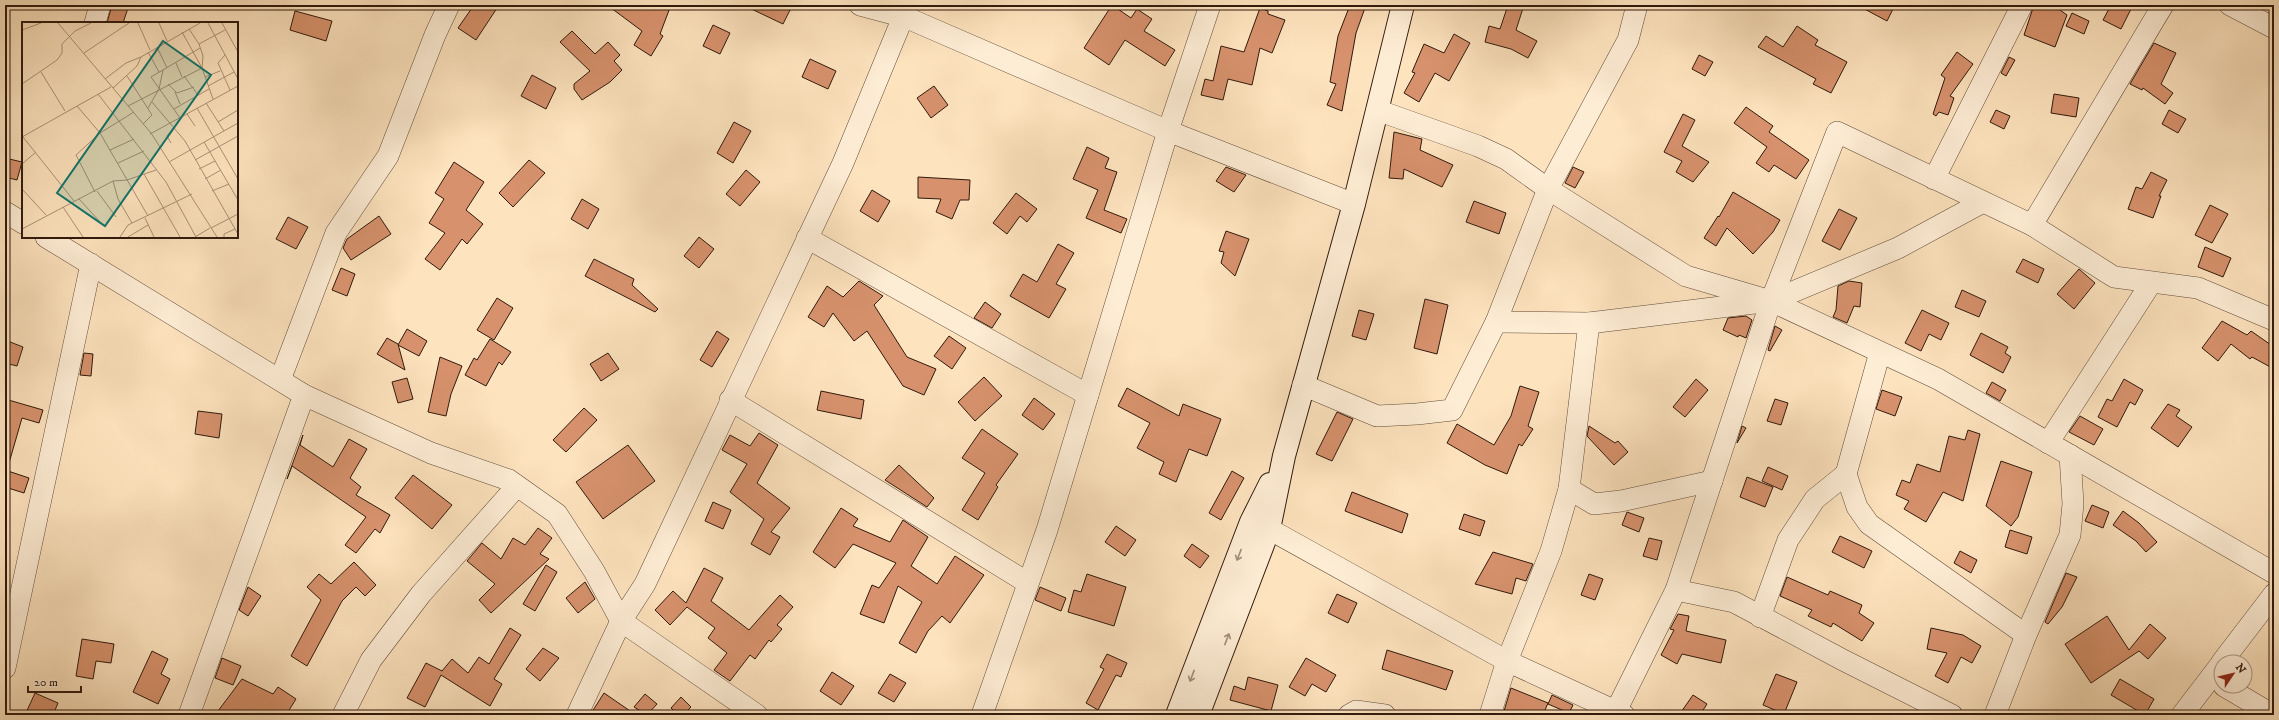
<svg xmlns="http://www.w3.org/2000/svg" width="2279" height="720" viewBox="0 0 2279 720" font-family="'IM FELL DW Pica',serif">
  <style>
    .building { fill: #d7926d; stroke: #30190d }
    .lines { fill: none; stroke-linecap: round; stroke-linejoin: round }
    .minor-casing { stroke: #634c39; stroke-width: 22 }
    .secondary-casing { stroke: #30190d; stroke-width: 24 }
    .minor { stroke: #feedd5; stroke-width: 21 }
    .secondary { stroke: #feedd5; stroke-width: 22 }
    .oneway { stroke: #a18e7b }
    .inset-road { fill: none; stroke: #ab9277; stroke-width: 1 }
    .view { fill: #0f766e; fill-opacity: 0.15; stroke: #0f766e; stroke-width: 2 }
    .inset-edge { fill: none; stroke: #30190d; stroke-width: 2 }
  </style>
  <rect width="100%" height="100%" fill="#fde3be"/>
  <filter id="stains"><feTurbulence type="fractalNoise" baseFrequency=".005" numOctaves="4"/><feColorMatrix values="0 0 0 0 .2 0 0 0 0 .09 0 0 0 0 .02 0 0 0 .5 -.17"/></filter>
  <radialGradient id="worn" r=".72"><stop offset=".6" stop-color="#630" stop-opacity="0"/><stop offset="1" stop-color="#630" stop-opacity=".3"/></radialGradient>
  <g class="building">
    <path d="M112,5H129L123,23H107Z"/>
    <path d="M474,5H499L476,40L458,28Z"/>
    <path d="M607,5H671L660,34L663,36L651,56L634,45L642,31Z"/>
    <path d="M743,5H778L790,10L783,24Z"/>
    <path d="M1112,5L1131,18L1137,9L1152,19L1144,31L1175,50L1165,66L1125,40L1109,65L1084,48Z"/>
    <path d="M1350,5H1366L1356,33L1342,111L1327,105L1336,84L1330,82L1338,36Z"/>
    <path d="M1508,5H1524L1516,30L1537,41L1528,58L1511,49L1485,42L1489,26L1500,29Z"/>
    <path d="M1857,5H1895L1887,21Z"/>
    <path d="M2034,5H2053L2067,15L2055,47L2024,35Z"/>
    <path d="M2111,5H2133L2121,29L2103,20Z"/>
    <path d="M1260,8L1268,11V14L1285,20L1272,53L1260,48L1252,85L1228,79L1223,100L1201,95L1205,79L1213,81L1221,46L1244,52Z"/>
    <path d="M295,11L332,21L326,41L290,30Z"/>
    <path d="M2072,13L2089,21L2084,34L2066,26Z"/>
    <path d="M713,25L730,33L720,54L703,46Z"/>
    <path d="M1797,26L1818,40L1815,45L1847,62L1831,93L1813,84L1816,79L1758,47L1766,36L1783,47Z"/>
    <path d="M572,31L595,54L608,42L620,55L614,61L622,70L610,82L582,100L574,89V84L590,71L560,42Z"/>
    <path d="M1454,34L1470,43L1449,81L1435,73L1419,102L1404,93L1415,73L1412,72L1424,44L1444,53Z"/>
    <path d="M2154,43L2176,53L2161,84L2173,93L2165,104L2143,88L2142,90L2130,84Z"/>
    <path d="M1957,52L1973,64L1950,96L1954,98L1948,115L1939,112L1936,116L1933,114L1945,78L1941,75Z"/>
    <path d="M1699,55L1713,62L1705,76L1692,69Z"/>
    <path d="M2009,57L2015,60L2006,76L2001,73Z"/>
    <path d="M810,59L836,71L828,89L802,77Z"/>
    <path d="M532,75L556,88L546,109L521,96Z"/>
    <path d="M934,86L948,105L931,118L917,98Z"/>
    <path d="M2054,94L2079,98L2076,117L2051,113Z"/>
    <path d="M1746,107L1773,126L1769,132L1809,160L1796,179L1774,165L1769,172L1756,163L1767,147L1734,123Z"/>
    <path d="M1996,110L2010,116L2004,129L1990,122Z"/>
    <path d="M2169,110L2186,119L2178,133L2162,124Z"/>
    <path d="M1683,114L1695,120L1682,146L1709,162L1693,182L1676,172L1682,161L1664,152Z"/>
    <path d="M734,122L751,131L733,163L717,153Z"/>
    <path d="M1394,132L1422,139L1420,150L1453,165L1442,187L1404,169L1403,179L1389,178Z"/>
    <path d="M1087,147L1109,158L1105,168L1117,172L1104,210L1127,219L1121,233L1086,218L1098,190L1073,179Z"/>
    <path d="M5,158L22,162L17,180L5,177Z"/>
    <path d="M529,160L545,173L513,207L499,193Z"/>
    <path d="M454,162L484,182L466,210L483,224L467,244L462,239L440,270L425,259L445,233L429,223L444,199L435,193Z"/>
    <path d="M1226,167L1246,175L1234,192L1216,181Z"/>
    <path d="M1573,167L1584,172L1575,188L1565,183Z"/>
    <path d="M746,170L760,182L740,206L726,194Z"/>
    <path d="M2151,172L2167,180L2159,196H2161L2153,218L2128,209L2136,187L2142,189Z"/>
    <path d="M918,177L970,180L969,200H960L952,219L936,212L941,199L918,198Z"/>
    <path d="M872,190L890,201L878,222L860,211Z"/>
    <path d="M1733,192L1780,220L1773,232L1753,254L1727,228L1716,246L1704,238L1718,216L1719,217Z"/>
    <path d="M1016,193L1037,209L1027,222L1020,216L1007,234L993,223Z"/>
    <path d="M582,199L599,209L588,229L571,219Z"/>
    <path d="M1474,201L1506,213L1499,234L1466,222Z"/>
    <path d="M2210,205L2228,214L2212,243L2195,235Z"/>
    <path d="M1839,209L1857,218L1840,250L1822,241Z"/>
    <path d="M379,216L391,234L351,260L343,248L347,239Z"/>
    <path d="M288,217L308,227L296,249L276,239Z"/>
    <path d="M1226,231L1249,239L1235,276L1221,263L1224,252L1219,251Z"/>
    <path d="M699,237L714,249L699,268L684,256Z"/>
    <path d="M1058,244L1074,253L1056,284L1066,289L1049,318L1010,296L1023,274L1037,282Z"/>
    <path d="M2205,247L2231,258L2223,277L2198,267Z"/>
    <path d="M594,259L634,279L632,285L658,309L655,312L585,276Z"/>
    <path d="M2023,259L2044,269L2038,283L2016,272Z"/>
    <path d="M341,268L355,274L347,296L332,290Z"/>
    <path d="M2079,269L2095,283L2074,309L2057,294Z"/>
    <path d="M859,281L883,296L874,305L907,357L936,369L924,395L903,386L867,331L854,341L833,313L824,327L808,317L827,286L843,297Z"/>
    <path d="M1849,281L1862,283L1860,307L1854,306L1847,323L1833,317L1836,310L1838,286Z"/>
    <path d="M1962,290L1986,301L1979,317L1955,307Z"/>
    <path d="M497,298L513,308L494,340L477,330Z"/>
    <path d="M1425,299L1448,305L1437,354L1414,348Z"/>
    <path d="M985,302L1001,314L992,328L974,318Z"/>
    <path d="M1359,310L1374,314L1366,340L1352,336Z"/>
    <path d="M1922,310L1949,323L1941,340L1929,334L1921,351L1905,343Z"/>
    <path d="M1746,316L1752,320L1746,338L1739,335L1738,337L1723,330L1728,318Z"/>
    <path d="M2222,321L2247,335L2251,331L2274,347V369L2252,357L2250,359L2231,344L2218,361L2202,348Z"/>
    <path d="M1775,326L1782,330L1770,351L1768,350Z"/>
    <path d="M407,329L427,341L419,356L398,345Z"/>
    <path d="M717,331L729,339L712,367L700,360Z"/>
    <path d="M1981,333L2008,347L2005,353L2011,357L2003,373L1970,355Z"/>
    <path d="M949,336L966,348L952,369L934,356Z"/>
    <path d="M387,338L398,344L405,370L377,354Z"/>
    <path d="M490,339L511,352L502,365L499,362L486,386L465,375L474,358L477,360Z"/>
    <path d="M5,340L23,347L17,366L5,363Z"/>
    <path d="M84,353L93,354L91,376L80,375Z"/>
    <path d="M608,353L619,369L601,381L590,364Z"/>
    <path d="M440,357L462,366L451,394L446,416L428,412Z"/>
    <path d="M984,377L1002,396L975,421L958,402Z"/>
    <path d="M407,378L413,399L398,403L392,382Z"/>
    <path d="M1696,379L1708,390L1685,417L1673,407Z"/>
    <path d="M2124,379L2143,390L2135,405L2130,402L2117,427L2098,417L2107,399L2112,401Z"/>
    <path d="M1992,382L2006,390L2000,401L1986,393Z"/>
    <path d="M1520,386L1539,392L1528,426L1533,429L1522,446L1519,444L1507,474L1485,465L1447,443L1457,424L1494,445L1511,416Z"/>
    <path d="M1127,388L1179,416L1183,404L1221,419L1207,456L1189,449L1176,482L1159,474L1164,462L1137,448L1150,423L1118,406Z"/>
    <path d="M1882,390L1902,397L1895,416L1876,409Z"/>
    <path d="M821,391L864,400L861,419L817,410Z"/>
    <path d="M1034,398L1055,414L1043,430L1022,415Z"/>
    <path d="M5,399L43,410L39,423L22,418L9,463L5,462Z"/>
    <path d="M1775,399L1788,403L1781,425L1767,421Z"/>
    <path d="M2168,404L2180,410L2176,416L2192,427L2178,447L2151,428Z"/>
    <path d="M584,408L597,420L566,452L553,440Z"/>
    <path d="M198,411L222,414L219,438L195,434Z"/>
    <path d="M1337,412L1353,419L1332,461L1316,454Z"/>
    <path d="M2080,416L2103,429L2094,445L2069,432Z"/>
    <path d="M1589,426L1615,443L1618,441L1628,452L1614,465L1587,436Z"/>
    <path d="M1742,426L1746,428L1737,443Z"/>
    <path d="M982,429L1018,454L996,485L998,487L978,520L962,510L985,473L962,458Z"/>
    <path d="M1968,430L1980,434L1963,501L1943,492L1926,522L1904,509L1909,501L1896,495L1902,480L1910,483L1917,464L1940,472L1949,436L1965,440Z"/>
    <path d="M759,433L778,445L757,483L790,508L771,532L780,537L770,555L751,544L764,519L730,492L747,464L722,450L730,435L750,446Z"/>
    <path d="M303,435L300,445L333,467L349,439L367,449L350,478L361,487L356,495L390,515L380,533L375,529L356,553L345,545L366,517L292,466L287,479Z"/>
    <path d="M628,445L655,481L603,519L576,482Z"/>
    <path d="M2001,461L2032,472L2018,517L2011,526L1986,506Z"/>
    <path d="M899,465L934,498L927,507L885,480Z"/>
    <path d="M1768,467L1788,476L1782,490L1762,481Z"/>
    <path d="M5,470L29,478L24,493L5,487Z"/>
    <path d="M1232,471L1244,478L1221,520L1209,513Z"/>
    <path d="M413,475L452,505L432,529L395,498Z"/>
    <path d="M1747,477L1773,487L1765,507L1740,497Z"/>
    <path d="M1352,492L1408,514L1402,533L1345,511Z"/>
    <path d="M713,502L731,510L723,529L705,521Z"/>
    <path d="M2092,505L2109,512L2103,528L2085,521Z"/>
    <path d="M841,508L858,519L853,526L890,542L903,520L928,537L911,566L937,584L955,556L984,575L950,623L942,616L928,631L916,653L899,643L922,602L898,586L884,623L860,614L872,585L879,588L896,563L853,544L835,568L813,552Z"/>
    <path d="M2123,511L2139,523L2157,542L2146,552L2136,541L2113,525Z"/>
    <path d="M1627,512L1644,518L1639,532L1622,525Z"/>
    <path d="M1464,514L1485,521L1480,536L1459,529Z"/>
    <path d="M1116,526L1136,540L1125,556L1105,542Z"/>
    <path d="M538,528L552,538L540,554L549,559L491,613L479,600L495,584L467,561L482,543L501,559L513,538L525,545Z"/>
    <path d="M2010,530L2032,537L2027,554L2005,547Z"/>
    <path d="M1840,536L1872,551L1864,568L1832,552Z"/>
    <path d="M1649,538L1662,541L1657,560L1643,556Z"/>
    <path d="M1192,544L1209,556L1200,568L1184,556Z"/>
    <path d="M1960,551L1977,560L1971,573L1954,563Z"/>
    <path d="M1493,552L1533,564L1526,581L1516,578L1512,594L1475,584Z"/>
    <path d="M354,562L376,585L365,596L356,587L342,601L307,666L291,656L321,600L307,587L319,574L331,584Z"/>
    <path d="M546,565L557,572L535,611L523,604Z"/>
    <path d="M704,568L723,578L711,601L749,630L780,595L793,607L777,625L782,629L771,642L769,640L755,659L750,655L730,681L714,670L727,653L708,638L715,628L687,607L670,625L655,610L673,591L686,603Z"/>
    <path d="M2066,573L2077,577L2062,607L2048,624L2045,622Z"/>
    <path d="M1087,574L1126,587L1114,626L1068,612L1074,590L1081,592Z"/>
    <path d="M1589,574L1603,579L1595,600L1581,595Z"/>
    <path d="M1787,577L1828,595L1830,591L1862,605L1859,613L1874,623L1862,641L1833,623L1831,627L1808,616L1812,610L1780,596Z"/>
    <path d="M585,582L595,599L578,613L566,598Z"/>
    <path d="M248,587L261,596L248,616L239,610Z"/>
    <path d="M1040,587L1066,598L1061,611L1035,600Z"/>
    <path d="M1337,594L1357,603L1348,623L1328,613Z"/>
    <path d="M1678,614L1689,616L1686,631L1726,640L1721,663L1682,654L1677,664L1661,655L1674,630L1670,629Z"/>
    <path d="M2107,616L2129,650L2150,624L2166,638L2148,659L2139,651L2091,683L2065,644Z"/>
    <path d="M510,628L521,635L494,679L502,684L490,706L441,675L425,707L407,698L426,663L442,671L452,659L468,673L479,657L489,664Z"/>
    <path d="M1931,628L1963,635L1981,646L1972,663L1961,657L1948,683L1935,676L1947,653L1927,649Z"/>
    <path d="M82,639L114,644L111,663L96,661L93,679L76,676Z"/>
    <path d="M543,648L559,658L540,681L526,669Z"/>
    <path d="M1387,650L1453,671L1446,690L1382,669Z"/>
    <path d="M152,651L168,659L161,674L170,679L158,704L133,692Z"/>
    <path d="M1107,654L1127,663L1121,677L1116,675L1098,710L1086,703L1104,669L1100,667Z"/>
    <path d="M222,658L241,666L233,685L215,678Z"/>
    <path d="M1306,658L1336,675L1326,692L1312,684L1305,696L1289,687Z"/>
    <path d="M832,672L854,686L841,705L820,691Z"/>
    <path d="M890,674L906,683L894,702L878,693Z"/>
    <path d="M1776,674L1797,682L1784,714L1763,705Z"/>
    <path d="M1248,677L1278,685L1271,711L1230,700L1234,686L1245,690Z"/>
    <path d="M242,679L273,694L278,687L296,699L286,715H215Z"/>
    <path d="M2120,679L2154,699L2145,715L2111,695Z"/>
    <path d="M1511,688L1548,703L1543,715H1509L1504,711Z"/>
    <path d="M35,693L58,703L53,715H25Z"/>
    <path d="M604,693L636,715H590Z"/>
    <path d="M645,694L657,704L647,715L634,707Z"/>
    <path d="M1552,695L1573,705L1569,713L1548,704Z"/>
    <path d="M1693,695L1707,704L1700,715H1679Z"/>
    <path d="M681,697L691,707L683,715H679L671,708Z"/>
  </g>
  <g class="lines">
    <g class="minor-casing">
      <g id="minor">
        <path d="M860,5L905,17L1168,131L1354,204"/>
        <path d="M2230,5L2274,28"/>
        <path d="M95,23L100,5"/>
        <path d="M1377,110L1478,146L1506,159L1548,189L1686,276L1771,301L1938,379L2274,573"/>
        <path d="M1934,179L2022,5"/>
        <path d="M5,212L23,223"/>
        <path d="M2032,225L2163,5"/>
        <path d="M46,237L304,395L431,453L509,480L557,514L594,571L621,621L757,715"/>
        <path d="M807,238L1088,395"/>
        <path d="M1496,322L1589,323L1771,301L1898,248L1983,202"/>
        <path d="M1880,352L1846,474L1857,507L1869,524L2026,635"/>
        <path d="M280,380L336,233L388,156L435,35L449,5"/>
        <path d="M1303,385L1377,416L1417,414L1452,410L1496,322L1548,189L1628,40L1637,5"/>
        <path d="M730,400L1028,583"/>
        <path d="M2048,443L2151,283"/>
        <path d="M1569,489L1594,504L1621,501L1712,481"/>
        <path d="M1253,523L1269,529L1507,661L1624,715"/>
        <path d="M1676,590L1734,602L1843,660L1952,715"/>
        <path d="M1760,617L1788,540L1815,499L1846,474"/>
        <path d="M2222,662L2274,594"/>
        <path d="M5,668L91,264"/>
        <path d="M2224,686L2273,715"/>
        <path d="M1616,711L1676,590L1771,301L1837,132L2032,225L2114,277L2198,288L2274,320"/>
        <path d="M189,715L304,395"/>
        <path d="M343,715L371,660L421,594L517,486"/>
        <path d="M577,715L621,621L645,584L843,163L908,5"/>
        <path d="M982,715L1047,530L1168,131L1210,5"/>
        <path d="M1349,715L1356,711L1385,715"/>
        <path d="M1490,715L1507,661L1551,551L1569,489L1589,323"/>
        <path d="M1995,715L2026,635L2070,535L2073,504L2070,455"/>
        <path d="M2182,715L2221,664"/>
      </g>
    </g>
    <g class="secondary-casing">
      <g id="secondary">
        <path d="M1177,715L1251,522L1270,484"/>
        <path d="M1198,715L1269,529L1284,456L1354,204L1403,5"/>
      </g>
    </g>
    <use href="#minor" class="minor"/>
    <use href="#secondary" class="secondary"/>
  </g>
  <defs><path id="oneway-shaft" d="M-6 0H5M1.5-3L5.5 0L1.5 3" fill="none" stroke-width="1.6" stroke-linecap="round" stroke-linejoin="round"/></defs>
  <g class="oneway">
    <use href="#oneway-shaft" transform="translate(1239 555) rotate(111)"/>
    <use href="#oneway-shaft" transform="translate(1227 639) rotate(-69)"/>
    <use href="#oneway-shaft" transform="translate(1192 676) rotate(111)"/>
  </g>
  <g transform="translate(22 22)">
    <rect width="216" height="216" fill="#fde3be"/>
    <path class="inset-road" d="M36,1L129,111L195,215M116,1L128,28M137,1L145,19M186,1L216,57M200,1L216,30M167,7L177,22M0,8L19,1M135,25L145,46M126,30L137,50M62,31L107,1M203,33L196,41L208,68M154,41L160,55M19,50L43,89M105,54L130,93L121,102M162,54L176,73M183,55L198,49M83,57L104,41L119,35M0,62L35,38L40,31V22L53,9L69,1M146,62L155,71L172,65M186,64L212,50M91,66L115,44L119,35L178,1M153,70L158,82M76,72L144,160L174,215M191,77L180,46L181,34L177,22L203,8M130,80L163,119L216,212M184,81L202,109M55,84L78,111L126,194M106,84L180,46L160,10M126,86L137,67L141,48M175,86L216,157M152,87L187,67M165,92L173,104M158,96L129,55L178,26M196,100L216,88M128,112L216,64M0,115L89,65M1,115L52,179M182,120L216,178M149,121L145,114L152,105M88,128L112,117M173,138L216,114M147,140L216,101M96,141L122,129M0,142L14,130M177,147L193,139M122,152L158,215M183,157L199,148M91,159L96,177L110,201M0,167L24,193M75,169L94,195M190,169L207,162M73,170L54,133L78,111L112,90M57,177L80,202M41,185L61,215M123,196L132,215M189,206L216,192M0,207L91,159L105,158L134,148M98,215L106,203L170,172M106,215L126,203M173,215L188,206M202,215V212L213,207"/>
    <path class="view" d="M141,19L189,53L83,204L35,171Z"/>
    <rect width="216" height="216" class="inset-edge"/>
  </g>
  <rect width="2279" height="720" fill="none" stroke="#fde3be" stroke-width="20"/>
  <rect x="6" y="6" width="2267" height="708" fill="none" stroke="#30190d" stroke-width="2"/>
  <rect x="10" y="10" width="2259" height="700" fill="none" stroke="#30190d"/>
  <g transform="translate(2233 674) rotate(55)"><circle r="19" fill="#feedd5" stroke="#ac9885"/>
  <path d="M0-3L7 15L0 10L-7 15Z" fill="#8f2418"/>
  <text y="-6" font-size="11" font-weight="bold" text-anchor="middle" fill="#30190d">N</text>
  </g>
  <path d="M28 686v6h53v-6" fill="none" stroke="#30190d" stroke-width="2"/>
  <text x="34" y="686" font-size="12" fill="#30190d" stroke="#feedd5" stroke-width="3" paint-order="stroke">20 m</text>
  <rect width="100%" height="100%" filter="url(#stains)"/>
  <rect width="100%" height="100%" fill="url(#worn)"/>
</svg>
